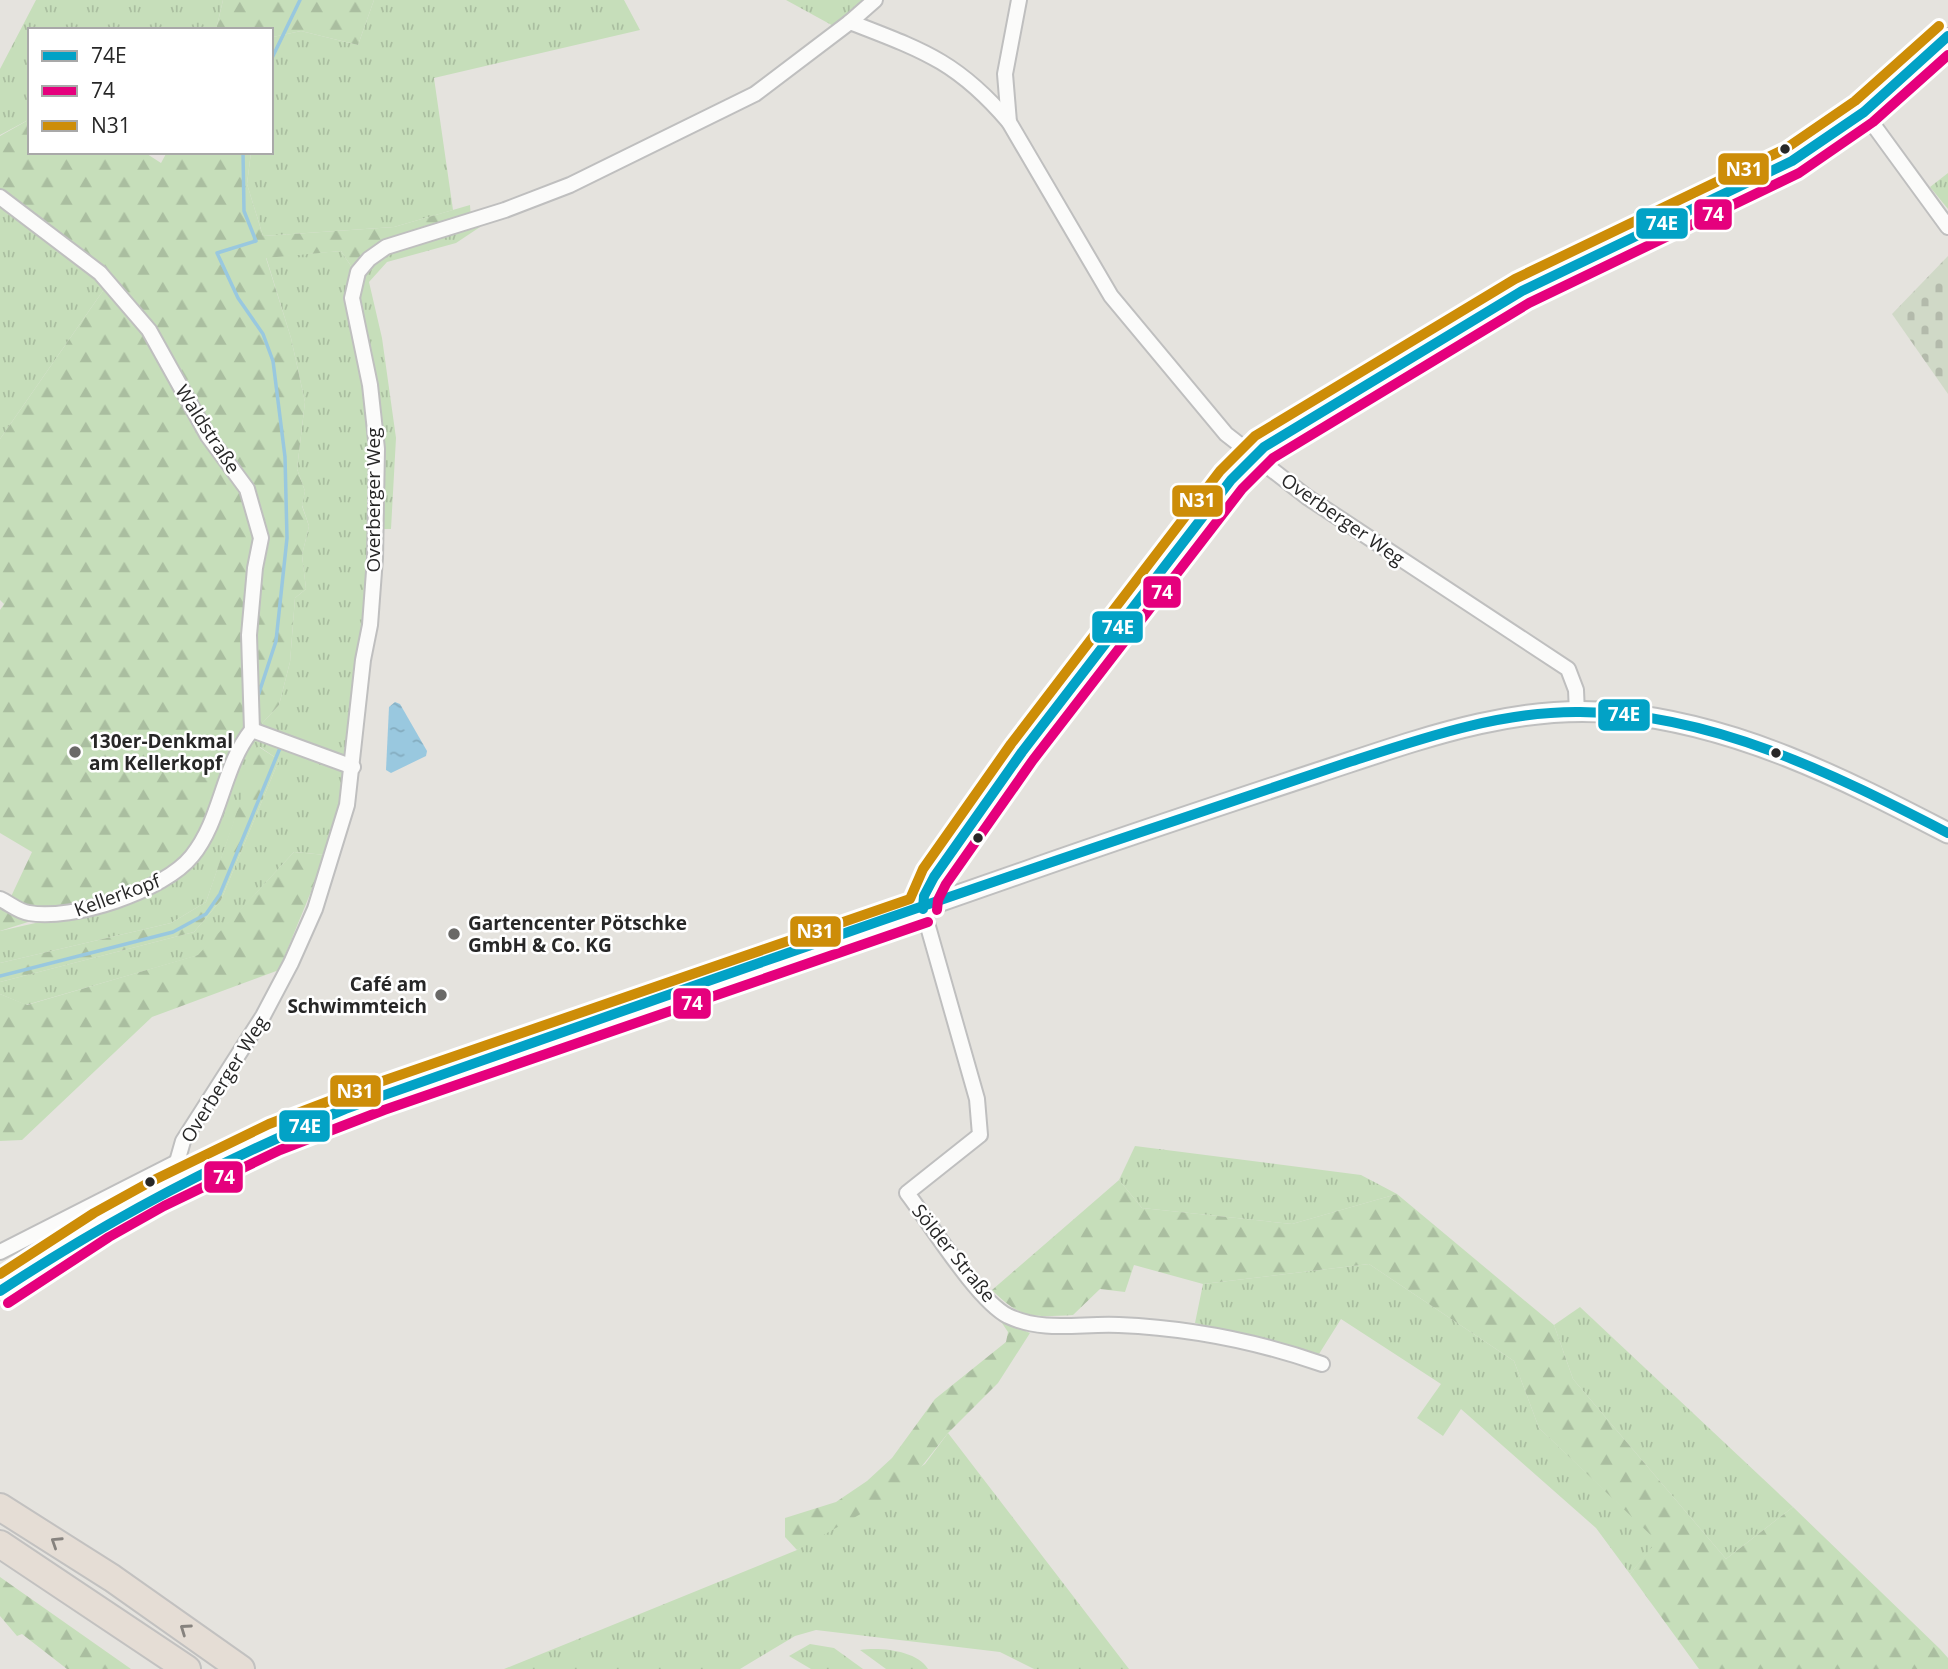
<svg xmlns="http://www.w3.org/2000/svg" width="1948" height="1669" viewBox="0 0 1948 1669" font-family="'Open Sans',sans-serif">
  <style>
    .grass { fill: url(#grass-tufts) }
    .forest { fill: url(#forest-firs) }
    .cemetery { fill: url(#cemetery-stones) }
    .water { fill: url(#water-ripples) }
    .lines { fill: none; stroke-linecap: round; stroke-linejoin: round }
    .stream { stroke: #99c8df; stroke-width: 3.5 }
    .street-casing { stroke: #bfbfbf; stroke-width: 18 }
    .secondary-casing { stroke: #bfbfbf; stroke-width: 23 }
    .highway-casing { stroke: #c2c1c0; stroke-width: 30 }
    .street { stroke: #fbfbfa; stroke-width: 14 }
    .secondary { stroke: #fbfbfa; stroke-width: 19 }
    .highway { stroke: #e5ddd5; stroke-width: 26 }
    .bus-1-casing { stroke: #fff; stroke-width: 16 }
    .bus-2-casing { stroke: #fff; stroke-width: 16 }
    .bus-3-casing { stroke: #fff; stroke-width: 16 }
    .bus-1 { stroke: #02a2c6; stroke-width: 10 }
    .bus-2 { stroke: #e5007d; stroke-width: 10 }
    .bus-3 { stroke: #cd8d08; stroke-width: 10 }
    .oneway { stroke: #86827e }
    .bus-dot { fill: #272727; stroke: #fff; stroke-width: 2.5 }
    .poi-dot { fill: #6a6967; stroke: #fff; stroke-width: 2.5 }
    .labels { text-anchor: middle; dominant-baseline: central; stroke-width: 5; stroke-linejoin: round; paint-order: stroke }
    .street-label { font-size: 19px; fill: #272727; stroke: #fff }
    .poi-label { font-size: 19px; font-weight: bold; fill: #272727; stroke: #fff; text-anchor: start }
    .line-badge { stroke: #fff; stroke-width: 2.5 }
    .badge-label { font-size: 19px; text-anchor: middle; font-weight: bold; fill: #fff }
  </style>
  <defs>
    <pattern id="grass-tufts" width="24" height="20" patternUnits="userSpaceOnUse" patternTransform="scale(1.75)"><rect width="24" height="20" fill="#c6deba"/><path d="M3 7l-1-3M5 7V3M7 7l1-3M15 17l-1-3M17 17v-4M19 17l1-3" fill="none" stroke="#aabea0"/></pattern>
    <pattern id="forest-firs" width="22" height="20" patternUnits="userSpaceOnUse" patternTransform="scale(1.75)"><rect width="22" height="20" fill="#c6deba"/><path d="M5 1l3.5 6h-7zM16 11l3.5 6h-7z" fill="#aabea0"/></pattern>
    <pattern id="cemetery-stones" width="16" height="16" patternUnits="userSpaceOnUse" patternTransform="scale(1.75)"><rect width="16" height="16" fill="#d0d9c7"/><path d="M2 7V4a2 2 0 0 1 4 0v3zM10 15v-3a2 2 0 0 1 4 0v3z" fill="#b3baab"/></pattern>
    <pattern id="water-ripples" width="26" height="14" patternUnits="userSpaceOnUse" patternTransform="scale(1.75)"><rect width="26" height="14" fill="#99c8df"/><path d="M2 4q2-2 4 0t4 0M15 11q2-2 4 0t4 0" fill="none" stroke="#84acbf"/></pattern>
  </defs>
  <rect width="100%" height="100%" fill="#e5e3de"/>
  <g class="grass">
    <path d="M36,0H223L216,30H30V119L0,135V69Z"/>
    <path d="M374,0H624L640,30L434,78L453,210L394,227L263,236L247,184L251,152H271L273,37L301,31L358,45Z"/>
    <path d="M786,0H868L837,28Z"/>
    <path d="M1948,173V209L1930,187Z"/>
    <path d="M0,201L107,285L0,439Z"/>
    <path d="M472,225L480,227L456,243L387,262L369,282L382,338L396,438L391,529H380L355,299L361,274L387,250Z"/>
    <path d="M341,251L355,272L375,450L373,558L351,763L256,730L279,705L290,662L295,598L306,589L302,555L309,526L302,505L305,491L297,469L305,402L291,338L266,257Z"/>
    <path d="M254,734L347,771L326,855L294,852L199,955L26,1005L0,994V982L194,932L221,900L279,760L260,747L206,902L171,923L0,963V931L62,917Z"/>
    <path d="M1135,1146L1361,1175L1397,1194L1292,1224L1142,1208L1119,1180Z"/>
    <path d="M1369,1264L1514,1361L1539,1428L1658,1541L1630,1574L1596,1528L1461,1409L1443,1436L1417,1418L1441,1384L1341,1319L1319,1354L1195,1323L1203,1284Z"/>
    <path d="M1580,1307L1793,1507L1726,1559L1573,1379L1554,1325Z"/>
    <path d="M948,1433L1129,1669H1034L1000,1652L816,1630L795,1636L740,1669H504L797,1550L925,1464Z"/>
    <path d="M810,1644L834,1648L863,1669H811L789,1656Z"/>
    <path d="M860,1650C880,1647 916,1650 928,1669H886Z"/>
  </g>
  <g class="forest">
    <path d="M223,0H374L358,45L301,31L273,37L271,44V30H216Z"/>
    <path d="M30,119V152H144L161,163L167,152H251L247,184L263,236L394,227L470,205L471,219L385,246L355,272L341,251L266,258L291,338L305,402L297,469L305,491L302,506L309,526L302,555L306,589L295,598L290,662L279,705L256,730V510L185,396L100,270L0,193V136Z"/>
    <path d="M107,285L147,331L246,490L259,538L251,729L190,856L161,880L61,910L8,903L32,852L0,833V610L4,604L0,600V439Z"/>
    <path d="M259,747L279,760L221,900L194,932L0,982V963L171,923L206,902Z"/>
    <path d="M294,852L326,855L279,970L152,1017L22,1140L0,1141V994L27,1005L198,955Z"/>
    <path d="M0,903L28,922L0,931Z"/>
    <path d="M1119,1180L1142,1208L1292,1224L1397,1194L1554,1325L1573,1379L1726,1559L1793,1507L1940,1649L1948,1658V1669H1699L1630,1574L1657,1541L1539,1428L1514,1361L1369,1264L1203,1284L1134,1265L1125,1292L1100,1289L1073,1315C1033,1317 1022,1320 992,1290Z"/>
    <path d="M1000,1320L1030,1333L998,1383L948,1433L903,1490L797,1550L785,1537V1518L836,1502L867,1481L892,1458L935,1399L1006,1342L1008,1332Z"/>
    <path d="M0,1577L131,1669H67L22,1634L17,1636L0,1616Z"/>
  </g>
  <path class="cemetery" d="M1948,256V394L1892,314Z"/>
  <path class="water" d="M395,702L400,704L427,751L426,756L391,773L386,770L389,707Z"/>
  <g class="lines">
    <g class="stream">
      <path d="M271,60L300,0"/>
      <path d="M243,152L244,211L256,241L217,253L238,298L263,334L273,361L285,457L287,538L276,641L258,696"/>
      <path d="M0,976L173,932L206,914L220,894L280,748"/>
    </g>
    <g class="street-casing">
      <g id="street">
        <path d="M1019,0L1005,74L1009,122L1111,296L1226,434L1307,497L1568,669L1576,690L1577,713"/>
        <path d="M850,22C922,50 957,61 1009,122"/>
        <path d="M1864,112L1948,227"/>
        <path d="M0,197L100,273L149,330L208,436L247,489L261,538L255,568L249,635L252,730"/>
        <path d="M0,899C9,903 19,912 29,913C72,921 164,891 192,856C222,819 222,767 252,730L353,767"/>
        <path d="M185,1179L177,1162L183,1141L263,1016L291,963L315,909L347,805L363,660L370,625L375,558L377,449L370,385L352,298L358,272L369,259L386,247L505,210L570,185L755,94L850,22L875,0"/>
        <path d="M0,1252L177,1162"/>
        <path d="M1322,1364C1256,1341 1189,1328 1119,1325C1081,1323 1044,1333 1008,1316C977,1300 930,1223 907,1193L980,1135L977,1099L923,909L929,886L1022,752L1231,480L1264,447L1522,291L1792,161L1864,112L1948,36"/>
      </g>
    </g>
    <g class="secondary-casing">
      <path id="secondary" d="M0,1291C109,1218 222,1157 345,1109C572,1028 800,952 1027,871C1123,837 1220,805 1317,773C1412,742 1513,703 1615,713C1736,724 1842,778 1948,833"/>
    </g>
    <g class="highway-casing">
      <g id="highway">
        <path d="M0,1507L112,1578L241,1669"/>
        <path d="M0,1544L187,1669"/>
      </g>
    </g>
    <use href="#street" class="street"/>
    <use href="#secondary" class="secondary"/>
    <use href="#highway" class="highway"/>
    <g class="bus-1-casing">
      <g id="bus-1">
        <path d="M923,909L924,896L934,877L1022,752L1231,480L1264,447L1522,291L1792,161L1864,112L1948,36"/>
        <path d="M0,1291C110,1219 223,1159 345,1109C623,1011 900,912 1180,819C1236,800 1293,781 1349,762C1423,738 1501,711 1580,712C1713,713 1833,774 1948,833"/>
      </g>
    </g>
    <g class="bus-2-casing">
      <g id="bus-2">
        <path d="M937,910L938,900L946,884L1033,760L1242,489L1273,458L1529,303L1799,173L1873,122L1948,55"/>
        <path d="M8,1303L109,1237L164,1206L280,1150L384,1110L928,922"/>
      </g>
    </g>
    <g class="bus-3-casing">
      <path id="bus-3" d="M0,1274L94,1213L150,1182L269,1124L374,1084L910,899L923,869L1011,744L1220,471L1255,436L1515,279L1785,149L1855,101L1939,26"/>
    </g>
    <use href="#bus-1" class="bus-1"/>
    <use href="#bus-2" class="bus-2"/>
    <use href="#bus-3" class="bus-3"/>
  </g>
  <defs><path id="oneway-chevron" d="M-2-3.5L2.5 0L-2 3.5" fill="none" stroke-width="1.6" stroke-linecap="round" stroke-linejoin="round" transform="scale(1.75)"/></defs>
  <g class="oneway">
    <use href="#oneway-chevron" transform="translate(56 1542) rotate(-147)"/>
    <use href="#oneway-chevron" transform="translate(185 1629) rotate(-145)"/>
  </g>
  <g class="bus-dot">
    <circle cx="1785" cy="149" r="6"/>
    <circle cx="1776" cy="753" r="6"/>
    <circle cx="978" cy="838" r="6"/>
    <circle cx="150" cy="1182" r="6"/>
  </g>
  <g class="poi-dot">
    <circle cx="75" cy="752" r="7"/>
    <circle cx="454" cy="934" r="7"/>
    <circle cx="441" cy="995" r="7"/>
  </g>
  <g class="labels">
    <g class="street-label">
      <text transform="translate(208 429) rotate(57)">Waldstraße</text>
      <text transform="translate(373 500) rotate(-90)">Overberger Weg</text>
      <text transform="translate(1343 519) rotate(35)">Overberger Weg</text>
      <text transform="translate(117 895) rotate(-20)">Kellerkopf</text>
      <text transform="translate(224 1079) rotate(-58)">Overberger Weg</text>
      <text transform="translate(954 1253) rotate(51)">Sölder Straße</text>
    </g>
    <g class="poi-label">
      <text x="89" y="741">130er-Denkmal<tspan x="89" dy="22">am Kellerkopf</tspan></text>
      <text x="468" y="923">Gartencenter Pötschke<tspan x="468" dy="22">GmbH &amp; Co. KG</tspan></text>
      <text x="427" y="984" text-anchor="end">Café am<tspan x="427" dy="22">Schwimmteich</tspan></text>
    </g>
  </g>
  <g class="line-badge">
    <rect x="1717" y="152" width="53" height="34" rx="7" fill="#cd8d08"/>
    <rect x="1693" y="198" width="40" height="33" rx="7" fill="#e5007d"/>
    <rect x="1635" y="207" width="54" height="33" rx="7" fill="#02a2c6"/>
    <rect x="1171" y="484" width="53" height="34" rx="7" fill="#cd8d08"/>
    <rect x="1142" y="575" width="40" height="34" rx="7" fill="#e5007d"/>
    <rect x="1091" y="610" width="53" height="34" rx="7" fill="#02a2c6"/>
    <rect x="1597" y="698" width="54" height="34" rx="7" fill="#02a2c6"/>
    <rect x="789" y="915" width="53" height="33" rx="7" fill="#cd8d08"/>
    <rect x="672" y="987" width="40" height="33" rx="7" fill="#e5007d"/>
    <rect x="329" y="1074" width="53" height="34" rx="7" fill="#cd8d08"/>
    <rect x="278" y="1109" width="53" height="34" rx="7" fill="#02a2c6"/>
    <rect x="203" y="1160" width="41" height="34" rx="7" fill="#e5007d"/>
  </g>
  <g class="badge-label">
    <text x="1744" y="176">N31</text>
    <text x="1713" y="221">74</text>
    <text x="1662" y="230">74E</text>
    <text x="1197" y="507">N31</text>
    <text x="1162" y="599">74</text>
    <text x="1118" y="634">74E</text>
    <text x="1624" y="721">74E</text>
    <text x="815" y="938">N31</text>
    <text x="692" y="1010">74</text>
    <text x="355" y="1098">N31</text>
    <text x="305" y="1133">74E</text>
    <text x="224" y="1184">74</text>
  </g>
  <rect x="28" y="28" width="245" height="126" fill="#ffffff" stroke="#a9a9a9" stroke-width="2"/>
  <rect x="42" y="51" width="35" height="10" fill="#02a2c6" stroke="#a9a9a9" stroke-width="2"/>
  <text x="91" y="63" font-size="21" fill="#272727">74E</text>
  <rect x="42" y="86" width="35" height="10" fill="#e5007d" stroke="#a9a9a9" stroke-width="2"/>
  <text x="91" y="98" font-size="21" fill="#272727">74</text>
  <rect x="42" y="121" width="35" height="10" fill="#cd8d08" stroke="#a9a9a9" stroke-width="2"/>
  <text x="91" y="133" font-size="21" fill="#272727">N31</text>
</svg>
